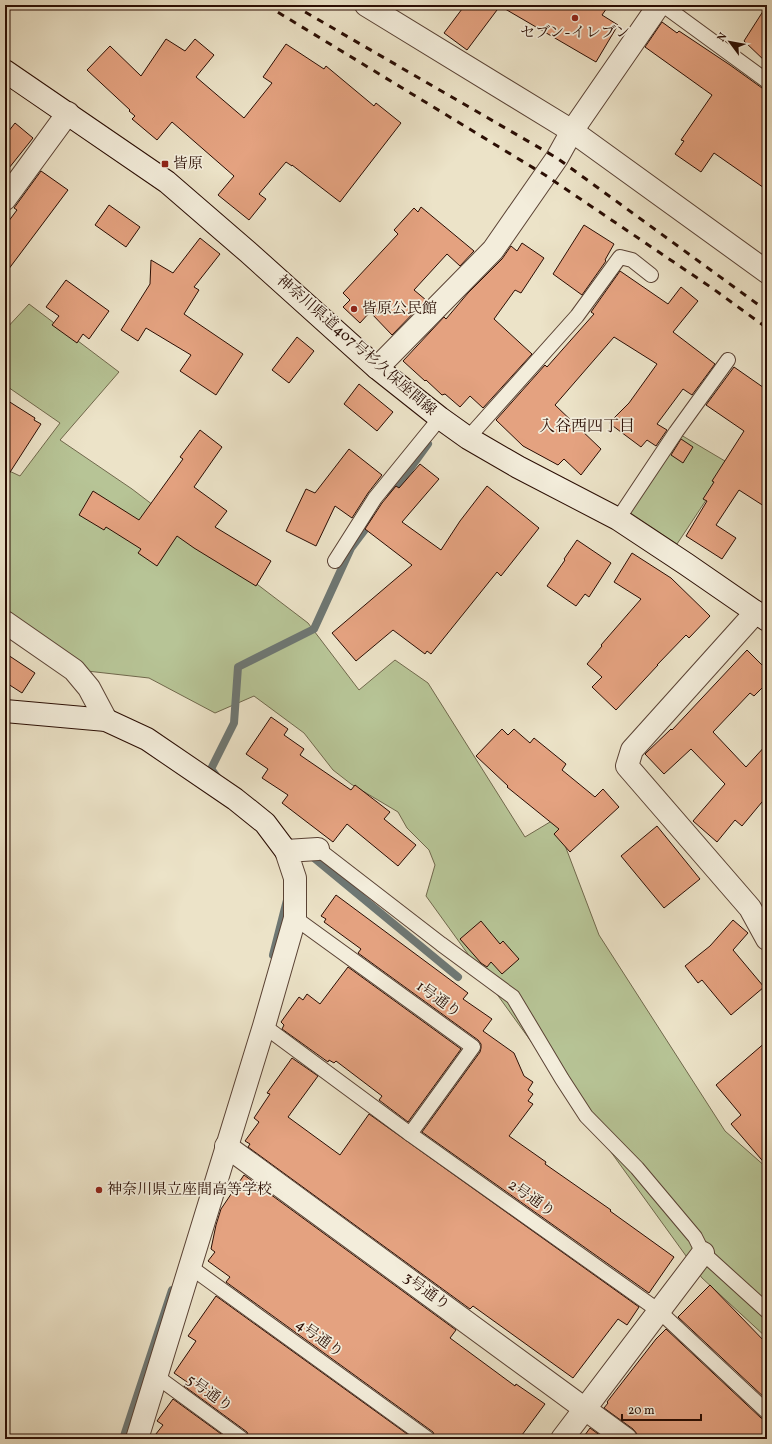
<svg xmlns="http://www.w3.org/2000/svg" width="772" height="1444" viewBox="0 0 772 1444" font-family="Vollkorn,'Noto Serif JP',serif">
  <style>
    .green { fill: #b7c496; stroke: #70684c }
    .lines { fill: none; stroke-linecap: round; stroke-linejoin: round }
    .stream { stroke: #6e7773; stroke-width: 8 }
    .building { fill: #e4a280; stroke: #2a0d03 }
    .lane-casing { stroke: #5a4234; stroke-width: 16 }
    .street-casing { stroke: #5a4234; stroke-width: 24 }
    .secondary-casing { stroke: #2a0d03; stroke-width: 24 }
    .lane { stroke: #f3eddb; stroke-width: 14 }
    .street { stroke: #f3eddb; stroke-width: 22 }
    .secondary { stroke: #f3eddb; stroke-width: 22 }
    .rail { stroke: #2a0d03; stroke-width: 3; stroke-dasharray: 7 7; stroke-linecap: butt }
    .poi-dot { fill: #8f2418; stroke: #f3eddb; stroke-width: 1.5 }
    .labels { text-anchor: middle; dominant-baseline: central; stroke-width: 3.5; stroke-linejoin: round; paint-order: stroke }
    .poi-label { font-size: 15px; fill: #2a0d03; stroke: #f3eddb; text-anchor: start }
    .street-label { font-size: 15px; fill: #2a0d03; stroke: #f3eddb }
    .neighbourhood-label { font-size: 16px; fill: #2a0d03; stroke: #f3eddb }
  </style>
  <rect width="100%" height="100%" fill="#ece3c8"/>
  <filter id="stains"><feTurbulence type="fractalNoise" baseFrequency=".005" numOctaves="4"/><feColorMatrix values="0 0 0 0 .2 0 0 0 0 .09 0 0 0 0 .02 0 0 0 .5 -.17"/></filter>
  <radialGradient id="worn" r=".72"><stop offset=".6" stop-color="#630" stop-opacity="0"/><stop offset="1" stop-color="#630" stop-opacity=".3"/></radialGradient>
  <g class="green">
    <path d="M29,304L119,372L60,440L132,489L308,623L359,690L395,660L428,683L525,837L555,819L599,935L725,1131L767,1168V1338L702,1278L426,896L435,865L429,850L407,828L398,812L351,784L333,770L304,733L254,696L215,713L149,678L87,671L5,610V469L20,476L60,423L5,385V330Z"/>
    <path d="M681,435L730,464L677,544L629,512Z"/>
  </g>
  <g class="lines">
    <g class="stream">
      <path d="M391,495L428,444"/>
      <path d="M217,777L211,769L234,723L238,667L314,629L351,548L372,520"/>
      <path d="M314,858L458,977"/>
      <path d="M273,955L287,900"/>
      <path d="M123,1439L172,1290"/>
    </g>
  </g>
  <g class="building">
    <path d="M465,5H609L602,15L618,25L596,62L500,6L467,50L444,33Z"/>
    <path d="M767,5V63L744,41Z"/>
    <path d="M662,22L677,33L679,31L730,65L762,88L767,89V190L714,153L701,172L675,154L684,141L681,140L712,95L645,47Z"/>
    <path d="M166,39L185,51L195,39L214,55L196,77L244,118L272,83L263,77L286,44L324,69L326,66L374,106L376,103L401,123L340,202L292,165V166L286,162L259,194L266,199L249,220L218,195L234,176L172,122L157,140L132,119L135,116L129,111L130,110L87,70L110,46L141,76Z"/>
    <path d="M15,123L33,138L5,173V136Z"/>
    <path d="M41,171L68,190L5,274V226L17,210L14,208Z"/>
    <path d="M109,205L140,227L126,247L95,225Z"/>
    <path d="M421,207L474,251L460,266L447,254L414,290L426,300L392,335L370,312L360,323L343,307L350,300L343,293L398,234L394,230L414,208L418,212Z"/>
    <path d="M584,225L614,244L605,260L606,261L582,295L553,274Z"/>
    <path d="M200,238L220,254L194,287L199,290L184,314L243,354L216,395L180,371L191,355L146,328L138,341L121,330L150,284L151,260L173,273Z"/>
    <path d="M522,243L544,258L521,293L515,290L494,319L532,354L483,408L470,396L460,407L445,394L442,395L426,380L425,381L403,361L444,317L446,319L468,293L502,259L511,246L517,251Z"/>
    <path d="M620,271L668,304L681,287L698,301L673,332L715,364L692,395L683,389L657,424L667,430L656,446L647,440L641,447L609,423L629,403L657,364L614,337L555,405L601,449L581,475L564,459L558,465L523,446L496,420L545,365L547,367L594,314L591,312Z"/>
    <path d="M66,280L109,311L89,339L83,334L77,343L52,325L59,316L46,307Z"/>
    <path d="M297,337L314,351L289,383L272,370Z"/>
    <path d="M734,367L767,390V508L739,490L716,525L736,538L722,559L686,536L707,501L703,499L714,482L712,481L744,431L706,405Z"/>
    <path d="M359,384L393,412L377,431L344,404Z"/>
    <path d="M5,399L35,418L34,420L41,424L5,480Z"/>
    <path d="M200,430L222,447L194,487L227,511L215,527L271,561L256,586L194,548L177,536L157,566L138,553L141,549L106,527L104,530L79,515L93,491L139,520L183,459L180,457Z"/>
    <path d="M681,439L693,447L683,463L671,455Z"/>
    <path d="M349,449L382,475L368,493L352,518L335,506L316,546L286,531L306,489L315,493Z"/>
    <path d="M420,464L439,479L402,522L441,550L460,521L487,486L539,528L501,576L497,572L431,654L427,651L425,654L393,630L356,661L332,633L412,565L365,529L382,503L396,486L399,488Z"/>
    <path d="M577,540L611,563L589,597L585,594L576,606L547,586L565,560L564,559Z"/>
    <path d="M632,553L671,578L710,616L689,638L686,635L657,665H658L616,710L592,687L602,677L587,664L602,646L601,645L641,599L614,582Z"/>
    <path d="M747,650L767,670V683L754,696L750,693L713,732L746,767L767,744V796L742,826L735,820L717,842L693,821L725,784L691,749L664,774L645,754L671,729L672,730Z"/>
    <path d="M5,653L35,673L22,693L5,682Z"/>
    <path d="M271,717L288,729L284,735L304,749L300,755L351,790L355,785L390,812L384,819L416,845L398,866L347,824L333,842L282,803L288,795L262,778L268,769L246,754Z"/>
    <path d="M502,729L508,735L514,729L530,743L534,738L566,764L562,770L595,797L603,789L619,807L570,852L554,834L559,829L507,787L508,786L476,756Z"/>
    <path d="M657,826L700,879L664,908L621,856Z"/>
    <path d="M336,895L468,993L463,999L492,1019L483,1031L514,1053L524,1076L533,1082L528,1090L533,1094L528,1101L533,1104L509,1136L546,1162L545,1164L611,1210L610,1211L674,1257L649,1293L422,1132L480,1052L481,1048V1044L478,1040L358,953L361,949L324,922L326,919L321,916Z"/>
    <path d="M733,920L748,933L733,950L764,987L731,1015L702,980L698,983L685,966L710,946Z"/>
    <path d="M481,921L500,944L503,941L519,959L502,974L491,962L487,967L481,963L460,939Z"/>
    <path d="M348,967L461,1049L408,1122L379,1100L382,1096L336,1061L334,1063L329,1060L328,1062L282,1029L284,1025L281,1022L299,997L303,1000L307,994L320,1004Z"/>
    <path d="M767,1041V1166L731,1124L741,1115L716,1085Z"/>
    <path d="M292,1058L318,1076L288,1117L340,1155L369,1114L639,1307L627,1325L618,1319L573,1378L473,1306L470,1309L248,1147L250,1144L245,1141L259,1122L254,1118L270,1094L267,1093Z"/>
    <path d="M244,1175L456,1330L450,1338L515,1386L516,1384L545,1404L519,1439H436L433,1432L226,1282L230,1277L208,1261L215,1252L211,1249L216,1225L221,1209Z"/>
    <path d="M710,1285L767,1344V1400L678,1317Z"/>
    <path d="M216,1296L414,1439H250L247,1432L184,1386L187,1382L174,1373L196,1341L188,1336Z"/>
    <path d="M666,1329L761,1418L767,1420V1439H638L637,1434L633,1429L604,1408L608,1403L607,1402L656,1339Z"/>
    <path d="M173,1399L228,1439H152L163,1425L157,1421Z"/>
    <path d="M590,1428L605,1439H582Z"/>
  </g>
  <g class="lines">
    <g class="lane-casing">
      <g id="lane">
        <path d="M663,5L767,81"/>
        <path d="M468,438L577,316L620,257L632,260L651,275"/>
        <path d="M618,519L676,432L728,360"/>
        <path d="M335,561L375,498L440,418"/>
        <path d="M318,849L441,944L513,997L562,1079L586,1116L637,1168L695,1237L703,1253L767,1311"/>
        <path d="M295,918L473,1047L410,1134"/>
        <path d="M264,1026L410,1134L659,1311L767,1412"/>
        <path d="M189,1266L428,1439"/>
        <path d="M156,1376L242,1439"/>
      </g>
    </g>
    <g class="street-casing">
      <g id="street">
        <path d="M366,5L572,131L767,272"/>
        <path d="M5,199L68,113"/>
        <path d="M377,368L493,250L557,158L572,131L659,5"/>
        <path d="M756,612L632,750L627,766L750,908L767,939"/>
        <path d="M5,622L74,670L89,688L106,720"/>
        <path d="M226,1146L626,1439"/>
        <path d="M137,1439L264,1026L295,918V878L286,851L318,849"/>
        <path d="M562,1439L703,1253"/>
      </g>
    </g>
    <g class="secondary-casing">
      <g id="secondary">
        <path d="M5,71L167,182L248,252L377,368L440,418L468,438L518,467L618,519L686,564L767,620"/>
        <path d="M5,711L106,720L147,739L235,799L265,823L286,851"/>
      </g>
    </g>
    <use href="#lane" class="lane"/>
    <use href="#street" class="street"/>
    <use href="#secondary" class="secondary"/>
    <g class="rail">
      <path d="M266,5L545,175L712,288L767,328"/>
      <path d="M293,5L557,158L767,311"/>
    </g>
  </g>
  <g class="poi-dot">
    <circle cx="575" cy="18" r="4"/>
    <rect x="161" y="160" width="8" height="8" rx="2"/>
    <circle cx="354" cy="309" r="4"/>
    <circle cx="99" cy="1190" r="4"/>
  </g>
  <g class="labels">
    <g class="poi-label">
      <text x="575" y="33" text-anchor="middle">セブン-イレブン</text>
      <text x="173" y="164">皆原</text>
      <text x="362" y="309">皆原公民館</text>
      <text x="107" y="1190">神奈川県立座間高等学校</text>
    </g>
    <g class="street-label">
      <text transform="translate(356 346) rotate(41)">神奈川県道407号杉久保座間線</text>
      <text transform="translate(438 1000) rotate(36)">1号通り</text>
      <text transform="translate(531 1199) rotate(35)">2号通り</text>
      <text transform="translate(426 1292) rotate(36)">3号通り</text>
      <text transform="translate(319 1339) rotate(36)">4号通り</text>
      <text transform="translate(209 1394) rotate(36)">5号通り</text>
    </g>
    <g class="neighbourhood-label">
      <text x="587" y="427">入谷西四丁目</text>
    </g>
  </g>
  <rect width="772" height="1444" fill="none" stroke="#ece3c8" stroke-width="20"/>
  <rect x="6" y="6" width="760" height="1432" fill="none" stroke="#2a0d03" stroke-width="2"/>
  <rect x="10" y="10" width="752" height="1424" fill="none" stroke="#2a0d03"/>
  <g transform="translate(730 42) rotate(302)" stroke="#f3eddb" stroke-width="3" paint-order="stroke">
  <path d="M0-3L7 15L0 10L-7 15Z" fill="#2a0d03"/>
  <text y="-6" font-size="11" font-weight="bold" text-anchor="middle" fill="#2a0d03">N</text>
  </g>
  <path d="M622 1414v6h79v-6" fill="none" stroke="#2a0d03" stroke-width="2"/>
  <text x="628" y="1414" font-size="12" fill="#2a0d03" stroke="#f3eddb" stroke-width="3" paint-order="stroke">20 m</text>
  <rect width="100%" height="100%" filter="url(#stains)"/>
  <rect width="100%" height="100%" fill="url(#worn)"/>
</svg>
